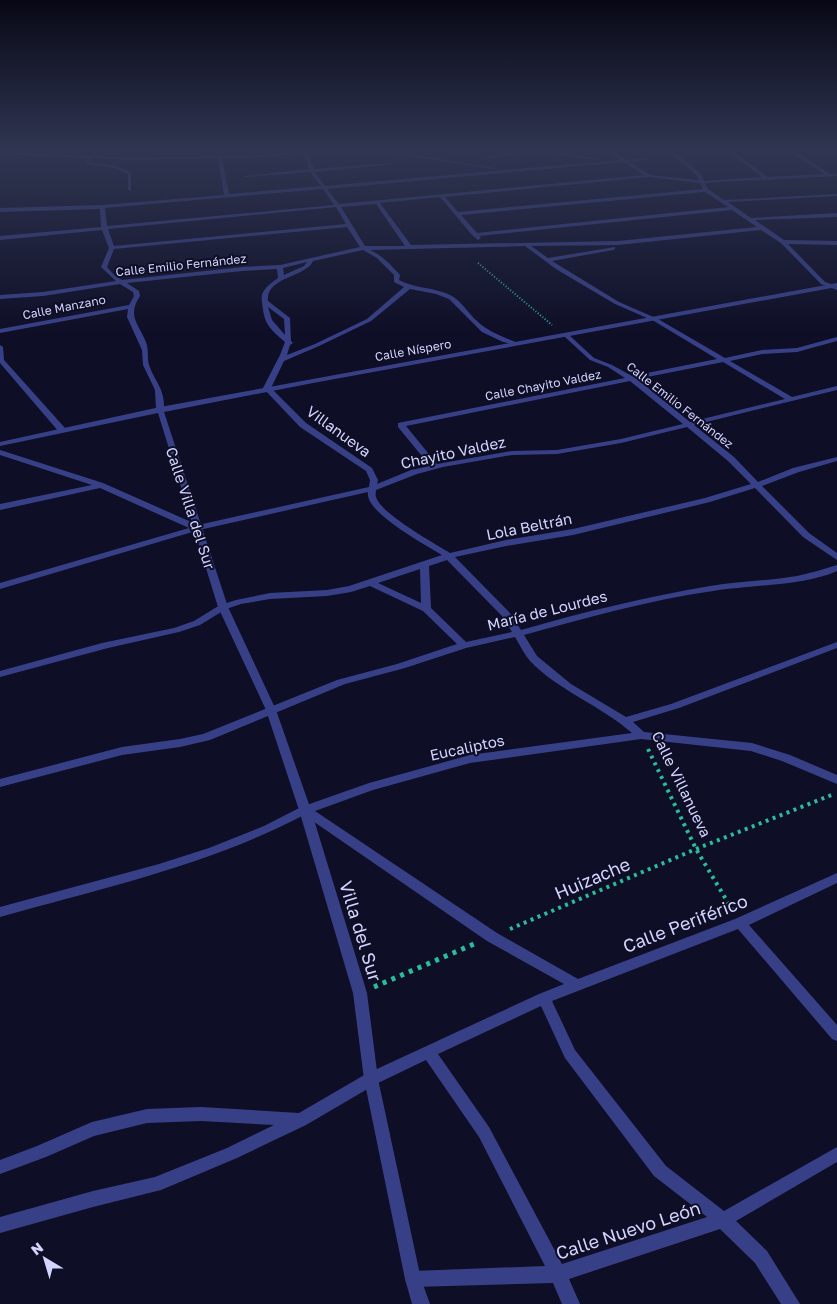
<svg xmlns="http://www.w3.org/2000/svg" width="837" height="1304" viewBox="0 0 837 1304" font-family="'Golos Text',sans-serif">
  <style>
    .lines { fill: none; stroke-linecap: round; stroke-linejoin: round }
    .stream { stroke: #0a2b49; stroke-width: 3 }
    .path-far2 { stroke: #29bd9c; stroke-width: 2; stroke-dasharray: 1 2; stroke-linecap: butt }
    .path-far1 { stroke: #29bd9c; stroke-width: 4; stroke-dasharray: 3 4.5; stroke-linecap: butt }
    .path { stroke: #29bd9c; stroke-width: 5; stroke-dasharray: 4 5.5; stroke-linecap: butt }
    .service { fill: #374087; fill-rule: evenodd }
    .minor { fill: #374087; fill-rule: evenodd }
    .tertiary { fill: #374087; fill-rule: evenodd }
    .labels { text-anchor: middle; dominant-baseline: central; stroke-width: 4; stroke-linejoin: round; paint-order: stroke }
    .far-street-label { font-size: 12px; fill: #d3d5ff; stroke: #0e0e26 }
    .street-label { font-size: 15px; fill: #d3d5ff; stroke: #0e0e26 }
    .near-street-label { font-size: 18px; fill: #d3d5ff; stroke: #0e0e26 }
  </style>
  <rect width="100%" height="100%" fill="#0e0e26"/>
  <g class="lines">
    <path class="stream" d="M85,151L204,154L244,151"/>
    <path class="path-far2" d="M478,263L552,325"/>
    <g class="path-far1">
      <path d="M648,749L696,849L733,911"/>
      <path d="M510,929L696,849L834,794"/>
    </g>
    <path class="path" d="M374,987L474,944"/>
    <path class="service" d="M90,156L92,157L89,162L116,166L131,172V191L128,190V174L115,168L86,164L88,157Z"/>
    <g class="minor">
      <path d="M379,151H392L495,168L493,169Z"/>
      <path d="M521,151H533L486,159L484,158Z"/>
      <path d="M535,151H549L599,159L597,160Z"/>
      <path d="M607,151H613L626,160L649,158L647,160L630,162L650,175L699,180L696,175L668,151H673L700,173L704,181L762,177L727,151H732L768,177L824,174L789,151H794L830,174H837V176L705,183L708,189L724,200L837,194V196L728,202L751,218L837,213V217L755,220L784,240L837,241V245L788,244L825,282L837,286V290L821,284L781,243L761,230L618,245L531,246L548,258L615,247V249L613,250L552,261L619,302L658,319L725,358L762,350L797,348L837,337V341L797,352L762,354L730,361L792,397L837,386V390L694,425L734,457L758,482L793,468L837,457V461L799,472L762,486L809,533L837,553V560L803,537L755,488L710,502L573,535L506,546L455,557L509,612L521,630C583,612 646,597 710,586C738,581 768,581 797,576C811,573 824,569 837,565V571C804,586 750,585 713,591C649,600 586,618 524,635L537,656L571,684L626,717L671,704L837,642V648L679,708L633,722L644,732L752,743L790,755L837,775V784L782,761L751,751L641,739L470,763L373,790L315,811L497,933L578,979L735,919L837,873V883L749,925L837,1025V1041L832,1039L738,929L552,1001L575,1050L666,1166L724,1211L837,1147V1162L736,1221L767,1251L800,1304H781L755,1263L720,1229L569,1279L580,1304H562L553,1283L413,1287L407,1285L405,1279L407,1273L413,1271L545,1266L479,1137L426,1060L376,1084L306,1125L237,1158L161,1190L93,1207L0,1233V1217L93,1191L155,1177L227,1148L274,1125L201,1121L147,1123L94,1136L46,1157L0,1174V1160L37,1146L92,1122L147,1109L201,1107L299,1113L366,1074L539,994L564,984L487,941L304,815C209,865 103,888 0,917V907L159,864L209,848L264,826L301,807L369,783L470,755L632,733C600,705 559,691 530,661C524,654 520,645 515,637L466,648L405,668L345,684L210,740L180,747L122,755L0,787V779L122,747L180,739L203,734L337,680L397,664L457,644L423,611L370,586L351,592L327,596L270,599L241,604L226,609L200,625L179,632L108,648L0,677V671L102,643L174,628L194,621L220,605L236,600L270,593L327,590L349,586L442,555C426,545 364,512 368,492L199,530L0,589V583L189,528L100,488L0,510V504L92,485L0,455V450L103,483L198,525L369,487L370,480L366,471L300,427L263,388L280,355L285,342C269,328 264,324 262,302C261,297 262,292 266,288C269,284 274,281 278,278L277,269L242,271L127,283L139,291L140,296C127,316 138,323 146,342C149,350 147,358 149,365C155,382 165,389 164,409L160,411L156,409L155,390L143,365L142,350L127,317L128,309L0,333V329L129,305L134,296L133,292L120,284L43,296L0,299V295L43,292L116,281L101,267L109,248L102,230L0,240V236L101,227L100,209L0,212V208L102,205L224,195L218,158L220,157L222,158L229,194L321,186L310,172L246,177L244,176L309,169L303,153L305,152L307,153L314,169L393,163L395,164L315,172L325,186L620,160ZM624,162L644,175L339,204L327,189ZM649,177L700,183L703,189L458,212L445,197ZM323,189L334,205L107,226L105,208ZM705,192L728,207L477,233L461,215ZM440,197L473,236L478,240L481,238L479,236L732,210L757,227L618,241L411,245L380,203ZM376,204L405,246H365L341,207ZM336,207L346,224L114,246L108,229ZM347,227L360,247L280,265L242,267L122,280L115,276L107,267L114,249ZM525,246L556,269L615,304L654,321L717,359L632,376L612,365L594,358L569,335H565V337L590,360L608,367L625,378L398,423V427L430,466L411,470L377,484L378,480L372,468L306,423L271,388L284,361L319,346L371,321L410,289L436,294L449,299L482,332L503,342L518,345V343C504,337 488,332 477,321C468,313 462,302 452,296C435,287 416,289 399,280L400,275C391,265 382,255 370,250ZM363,250L377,258L394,275V282L404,287L367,319L315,344L287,355L290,345L293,343L291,341L290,318L268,301C265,277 307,277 313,261ZM307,262L304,266L284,275L283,268ZM268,307L284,319L285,335L272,320ZM723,362L785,399L690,422L637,379ZM630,381L683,424L621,439L557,450L512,451L437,464L406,426ZM687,427L728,461L751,484L705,498L573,529L506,540L450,553C434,543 381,514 376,497C375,495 376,493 376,490L417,474L443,467L512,455L557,454L621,443ZM447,560L502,616L512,632L466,642L431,608L429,566ZM420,569L421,603L378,583ZM541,1006L565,1058L654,1176L707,1217L562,1264L489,1127L438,1054Z"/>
      <path d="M0,345L3,347L4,360L65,428V432H59L0,363Z"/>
    </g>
    <g class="tertiary">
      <path d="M303,151H324L262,157L134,160L0,154V152L134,158L262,155Z"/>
      <path d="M837,283V287L313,383L164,412L228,607L276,710L311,810L367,993L378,1079L421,1279L430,1304H412L405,1279L364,1079L353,993L299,810L266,710L218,607L158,413L0,446V442L160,407Z"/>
    </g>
  </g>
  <linearGradient id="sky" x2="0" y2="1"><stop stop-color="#080815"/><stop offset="0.45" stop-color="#303652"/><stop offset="1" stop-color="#303652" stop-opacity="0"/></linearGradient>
  <rect width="837" height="334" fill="url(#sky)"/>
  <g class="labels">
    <g class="far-street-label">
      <text transform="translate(181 265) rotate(-6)">Calle Emilio Fernández</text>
      <text transform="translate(64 307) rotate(-11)">Calle Manzano</text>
      <text transform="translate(413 350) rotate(-10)">Calle Níspero</text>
      <text transform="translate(543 385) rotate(-11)">Calle Chayito Valdez</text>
      <text transform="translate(680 405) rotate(38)">Calle Emilio Fernández</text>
    </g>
    <g class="street-label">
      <text transform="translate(339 431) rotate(36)">Villanueva</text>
      <text transform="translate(453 452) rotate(-12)">Chayito Valdez</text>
      <text transform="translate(191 508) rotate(72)">Calle Villa del Sur</text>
      <text transform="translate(529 526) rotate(-11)">Lola Beltrán</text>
      <text transform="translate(547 610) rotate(-14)">María de Lourdes</text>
      <text transform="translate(467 747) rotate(-12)">Eucaliptos</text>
      <text transform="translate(682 784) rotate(64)">Calle Villanueva</text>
    </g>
    <g class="near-street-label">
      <text transform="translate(592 878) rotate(-23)">Huizache</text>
      <text transform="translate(685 923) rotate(-21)">Calle Periférico</text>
      <text transform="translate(361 931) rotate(73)">Villa del Sur</text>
      <text transform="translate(628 1230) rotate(-18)">Calle Nuevo León</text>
    </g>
  </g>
  <g transform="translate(45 1259) rotate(322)" stroke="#0e0e26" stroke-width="4" paint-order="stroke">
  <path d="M0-4L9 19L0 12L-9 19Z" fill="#d3d5ff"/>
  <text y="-8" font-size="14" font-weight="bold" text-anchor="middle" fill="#d3d5ff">N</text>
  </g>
</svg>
